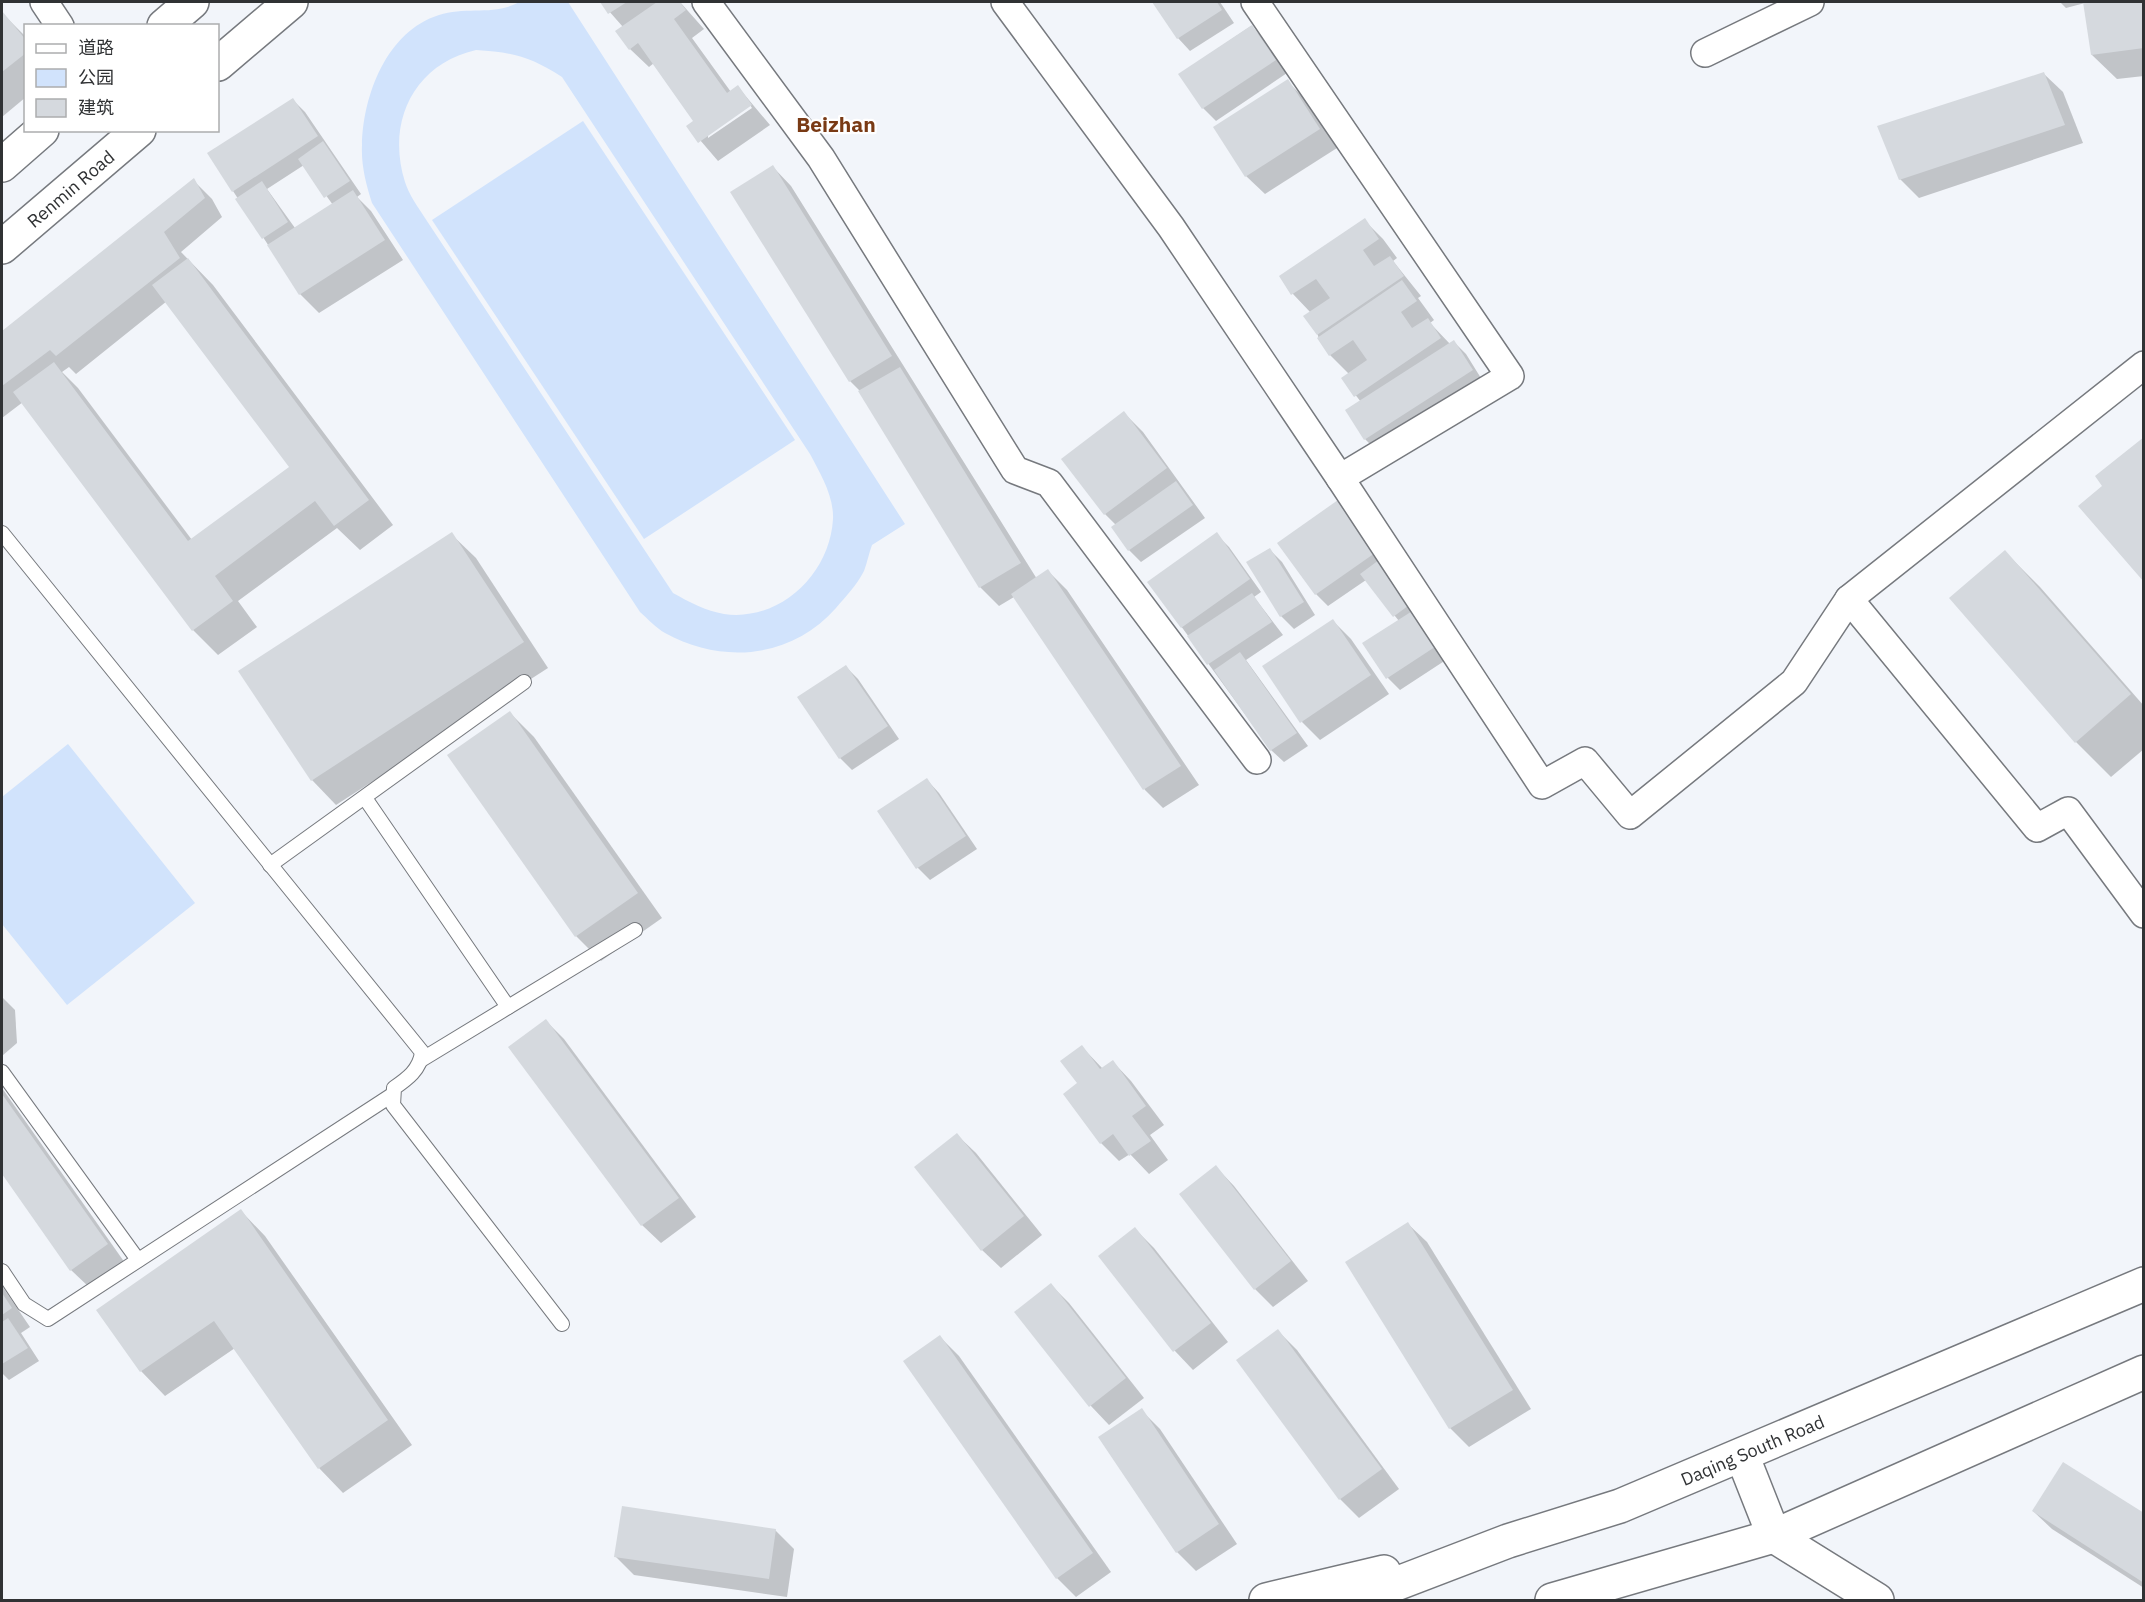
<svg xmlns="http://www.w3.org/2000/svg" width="2145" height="1602" viewBox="0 0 2145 1602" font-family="'IBM Plex Sans','Noto Sans SC',sans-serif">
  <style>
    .green { fill: #d1e3fc; fill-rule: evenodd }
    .shadow { fill: #0003; fill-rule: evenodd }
    .building { fill: #d5d9de }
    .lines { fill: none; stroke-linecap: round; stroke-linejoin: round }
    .lane-casing { stroke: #76797e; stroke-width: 16 }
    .street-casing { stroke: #76797e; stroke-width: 30 }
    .secondary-casing { stroke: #76797e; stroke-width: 36 }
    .primary-casing { stroke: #76797e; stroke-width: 36 }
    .lane { stroke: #fff; stroke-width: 14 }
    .street { stroke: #fff; stroke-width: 27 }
    .secondary { stroke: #fff; stroke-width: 33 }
    .primary { stroke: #fff; stroke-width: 33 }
    .labels { text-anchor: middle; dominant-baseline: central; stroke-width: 4.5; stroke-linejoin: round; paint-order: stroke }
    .street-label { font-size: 18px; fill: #303234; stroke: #fff }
    .quarter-label { font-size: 21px; font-weight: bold; fill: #793a15; stroke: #fff }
  </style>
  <rect width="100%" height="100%" fill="#f2f5fa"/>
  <g class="green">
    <path d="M519,2H568L905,524L872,545C869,553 867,563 864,571C857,585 846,596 836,608C792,658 723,665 665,633C656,628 648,619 640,612L372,203C366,184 361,165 362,145C363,95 387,31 439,15C466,6 495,16 519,2ZM476,50C512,52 531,57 562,77L810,454C820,473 834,496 833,519C830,574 780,622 724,614C706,611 689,602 673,593L425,218C418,207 409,195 405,182C386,122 414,64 476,50Z"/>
    <path d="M583,121L795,440L644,539L432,220Z"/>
    <path d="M68,744L195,903L67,1005L2,924V797Z"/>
  </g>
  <g class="shadow">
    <path d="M601,2H680L704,29L692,38L731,92L738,87L770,125L718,161L688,126L695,122L654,63L649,67L630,49L623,27ZM750,105L752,108L708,138V135Z"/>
    <path d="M1154,2H1220L1234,23L1190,51L1178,38Z"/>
    <path d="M2060,2H2144V76L2117,79L2092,55L2085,3L2066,8Z"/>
    <path d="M2,13L26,37V97L2,117Z"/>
    <path d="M1251,26L1264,39L1287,73L1216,121L1203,108L1180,74Z"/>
    <path d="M2044,74L2063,92L2083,143L1919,198L1900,179Z"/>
    <path d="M1287,81L1306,100L1337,148L1265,194L1246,176Z"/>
    <path d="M292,99L305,112L335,156L361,194L357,197L371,211L403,260L319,313L300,294L233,191ZM304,165L333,205L295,228L267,189Z"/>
    <path d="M773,167L791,186L1037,579L1048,571L1067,590L1199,785L1163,808L1145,790L1014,597L999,606L980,587L861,392L850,381L732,192Z"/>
    <path d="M193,180L212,199L222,217L181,252L213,285L393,525L360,550L337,528L238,601L257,627L218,655L193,630L23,402L2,418V333ZM167,301L291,467L192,540L78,388L62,372L69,367L76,374Z"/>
    <path d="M1364,220L1383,239L1397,258L1393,261L1421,296L1418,298L1434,320L1430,323L1450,344L1454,342L1466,354L1484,383L1377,451L1365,439L1361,402L1343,379L1349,374L1330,355L1319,339L1311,313L1293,294L1281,277Z"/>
    <path d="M1124,413L1143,432L1205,518L1141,562L1129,550L1116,525L1105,514Z"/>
    <path d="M1338,502L1350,514L1452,656L1400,690L1388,678L1365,644L1399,621L1366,580L1328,606L1316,594Z"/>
    <path d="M451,534L476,558L548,668L336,805L312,780Z"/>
    <path d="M1216,534L1229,547L1261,592L1254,597L1283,635L1246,660L1308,746L1284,762L1271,750L1149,582Z"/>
    <path d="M1269,549L1282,562L1315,615L1294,629L1281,616L1248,563Z"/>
    <path d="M2005,552L2040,587L2144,706V749L2111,777L2076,742Z"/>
    <path d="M1333,621L1351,639L1389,694L1320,740L1302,722Z"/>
    <path d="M846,667L858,679L899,739L852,770L840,758Z"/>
    <path d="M509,712L534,737L662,918L601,961L576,936Z"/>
    <path d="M927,780L939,793L977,849L930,880L918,868L879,811Z"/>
    <path d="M2,997L15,1010L17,1043L2,1056Z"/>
    <path d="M546,1021L564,1039L696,1217L661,1243L642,1225Z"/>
    <path d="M1082,1047L1103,1069L1113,1062L1131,1081L1164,1125L1150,1135L1168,1160L1149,1174L1130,1154L1119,1161L1101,1143L1079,1083Z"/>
    <path d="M2,1088L125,1263L90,1288L71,1270L2,1171Z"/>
    <path d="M957,1135L976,1153L1042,1235L1001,1268L982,1250Z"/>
    <path d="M1216,1167L1234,1186L1308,1281L1273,1307L1255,1289Z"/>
    <path d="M241,1211L265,1236L412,1445L343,1493L319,1468L235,1348L165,1396L141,1371Z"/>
    <path d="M1408,1224L1427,1242L1531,1409L1469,1447L1450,1428Z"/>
    <path d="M1135,1229L1154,1248L1228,1342L1193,1370L1175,1351L1101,1256Z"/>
    <path d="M1051,1285L1069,1303L1144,1398L1109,1425L1091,1406L1016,1312Z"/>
    <path d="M2,1286L30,1327L21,1333L39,1361L9,1380L2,1373Z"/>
    <path d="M1278,1331L1297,1350L1399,1489L1359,1518L1340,1499L1238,1360Z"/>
    <path d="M940,1337L959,1356L1111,1572L1076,1597L1057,1578Z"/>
    <path d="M1141,1410L1160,1429L1237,1544L1196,1571L1177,1552L1100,1438Z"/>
    <path d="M2033,1511L2144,1515V1588L2052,1529Z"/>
    <path d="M775,1530L794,1549L787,1597L634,1575L616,1557Z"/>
  </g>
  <g class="building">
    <path d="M600,2H627L608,14Z"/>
    <path d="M657,2H680L686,10L674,19L727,93L738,85L752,105L698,143L686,126L693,121L638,43L629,50L615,31Z"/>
    <path d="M1152,2H1217L1222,10L1177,39Z"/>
    <path d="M2083,2H2144V48L2091,55Z"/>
    <path d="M2,11L26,40V53L2,72Z"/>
    <path d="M1252,25L1276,60L1202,109L1178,74Z"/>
    <path d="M2044,72L2065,125L1899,180L1877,126Z"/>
    <path d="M1288,79L1320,129L1245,177L1213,127Z"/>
    <path d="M293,98L318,136L232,192L207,153Z"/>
    <path d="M323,141L350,181L324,198L298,159Z"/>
    <path d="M773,165L892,356L849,382L730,192Z"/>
    <path d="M194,178L205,198L164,232L180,258L56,356L50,350L2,386V331Z"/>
    <path d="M262,181L288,222L262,239L235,199Z"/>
    <path d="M353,190L385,240L299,295L267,245Z"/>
    <path d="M1365,218L1379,239L1363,250L1374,266L1390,256L1404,276L1317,335L1303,316L1330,298L1316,279L1291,295L1279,276Z"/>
    <path d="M188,258L369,500L334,526L315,501L215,576L233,601L192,631L13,392L54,362L188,541L289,467L152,285Z"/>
    <path d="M1402,280L1417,301L1401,312L1412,328L1428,318L1441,338L1354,397L1341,378L1367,360L1353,340L1329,356L1317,338Z"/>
    <path d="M1454,340L1473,370L1364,440L1345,410Z"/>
    <path d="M900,367L1021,563L979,588L858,391Z"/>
    <path d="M1124,411L1167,468L1104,515L1061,459Z"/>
    <path d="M2144,437V582L2078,506L2102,486L2095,476Z"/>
    <path d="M1176,481L1193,505L1128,551L1111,527Z"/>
    <path d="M1338,500L1375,553L1315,595L1277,543Z"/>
    <path d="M452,532L524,642L311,781L238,671Z"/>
    <path d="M1217,532L1250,579L1181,628L1147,582Z"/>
    <path d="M1270,548L1304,602L1280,617L1246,562Z"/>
    <path d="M2005,550L2131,694L2075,743L1949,598Z"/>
    <path d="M1383,557L1416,600L1393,617L1360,574Z"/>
    <path d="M1048,569L1181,766L1143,790L1011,594Z"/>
    <path d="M1252,593L1272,622L1207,665L1187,636Z"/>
    <path d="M1417,608L1441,643L1386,679L1362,643Z"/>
    <path d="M1333,619L1371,675L1300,723L1262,666Z"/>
    <path d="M1240,652L1297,733L1270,751L1214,670Z"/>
    <path d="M846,665L888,726L839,759L797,697Z"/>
    <path d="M510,711L638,893L575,937L447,755Z"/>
    <path d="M927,778L966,836L916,869L877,811Z"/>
    <path d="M546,1019L679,1198L641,1226L508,1047Z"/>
    <path d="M1082,1045L1100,1069L1113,1060L1146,1106L1132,1116L1151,1141L1129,1156L1113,1134L1100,1144L1063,1094L1077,1083L1060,1061Z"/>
    <path d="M2,1094L108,1244L70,1271L2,1174Z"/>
    <path d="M957,1133L1024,1216L981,1251L914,1167Z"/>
    <path d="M1216,1165L1291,1261L1254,1290L1179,1194Z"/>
    <path d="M241,1209L388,1420L318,1469L214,1321L140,1372L96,1310Z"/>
    <path d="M1408,1222L1513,1390L1449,1429L1345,1262Z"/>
    <path d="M1135,1227L1211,1323L1173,1352L1098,1256Z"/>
    <path d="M1051,1283L1126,1378L1089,1407L1014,1312Z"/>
    <path d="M2,1293L12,1308L2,1315Z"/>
    <path d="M8,1318L28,1348L2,1364V1322Z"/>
    <path d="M1278,1329L1382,1469L1339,1500L1236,1360Z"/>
    <path d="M940,1335L1093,1553L1056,1579L903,1361Z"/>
    <path d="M1142,1408L1219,1524L1176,1553L1098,1437Z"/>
    <path d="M2063,1462L2144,1513V1583L2032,1511Z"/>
    <path d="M622,1506L776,1529L769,1579L614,1557Z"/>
  </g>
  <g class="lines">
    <g class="lane-casing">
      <g id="lane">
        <path d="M2,533L422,1052C420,1070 407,1079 394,1088L393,1105L562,1324"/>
        <path d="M365,798L508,1007"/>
        <path d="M270,865L524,682"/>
        <path d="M421,1060L635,930"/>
        <path d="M2,1072L138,1260"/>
        <path d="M2,1271L24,1304L48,1319L392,1095"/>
      </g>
    </g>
    <g class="street-casing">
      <g id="street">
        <path d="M44,2L60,26"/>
        <path d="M706,2L821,158L1015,470L1049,483L1257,760"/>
        <path d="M1005,2L1171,227L1340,478L1542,785L1585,761L1630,815L1794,682L1849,599L2144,365"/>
        <path d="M1255,2L1510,376L1340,478"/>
        <path d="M1705,53L1810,2"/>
        <path d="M1849,599L2037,828L2068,811L2144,914"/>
      </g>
    </g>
    <g class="secondary-casing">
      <g id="secondary">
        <path d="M164,26L192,2"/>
        <path d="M218,64L291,2"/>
        <path d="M2,165L42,130"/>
        <path id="s1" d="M2,247L139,130"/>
        <path d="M1742,1455L1774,1536L1877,1600"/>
      </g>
    </g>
    <g class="primary-casing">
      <g id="primary">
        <path d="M1266,1600L1384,1572"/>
        <path id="s2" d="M1354,1600L1508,1541L1620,1506L2144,1284"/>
        <path d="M1552,1600L1774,1536L2144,1372"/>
      </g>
    </g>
    <use href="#lane" class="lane"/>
    <use href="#street" class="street"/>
    <use href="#secondary" class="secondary"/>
    <use href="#primary" class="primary"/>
  </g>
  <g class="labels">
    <g class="street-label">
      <text stroke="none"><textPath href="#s1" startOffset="90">Renmin Road</textPath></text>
      <text stroke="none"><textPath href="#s2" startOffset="426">Daqing South Road</textPath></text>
    </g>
    <g class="quarter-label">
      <text x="836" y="124">Beizhan</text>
    </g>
  </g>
  <rect width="2145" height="1602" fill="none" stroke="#303234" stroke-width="6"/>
  <rect x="24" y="24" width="195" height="108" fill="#ffffff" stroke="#acadae" stroke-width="1.5"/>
  <rect x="36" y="44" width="30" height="9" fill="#ffffff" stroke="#acadae" stroke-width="1.5"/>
  <text x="78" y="54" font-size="18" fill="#303234">道路</text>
  <rect x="36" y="69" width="30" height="18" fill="#d1e3fc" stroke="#acadae" stroke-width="1.5"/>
  <text x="78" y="84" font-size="18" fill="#303234">公园</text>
  <rect x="36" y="99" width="30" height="18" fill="#d5d9de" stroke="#acadae" stroke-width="1.5"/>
  <text x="78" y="114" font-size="18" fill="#303234">建筑</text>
</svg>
